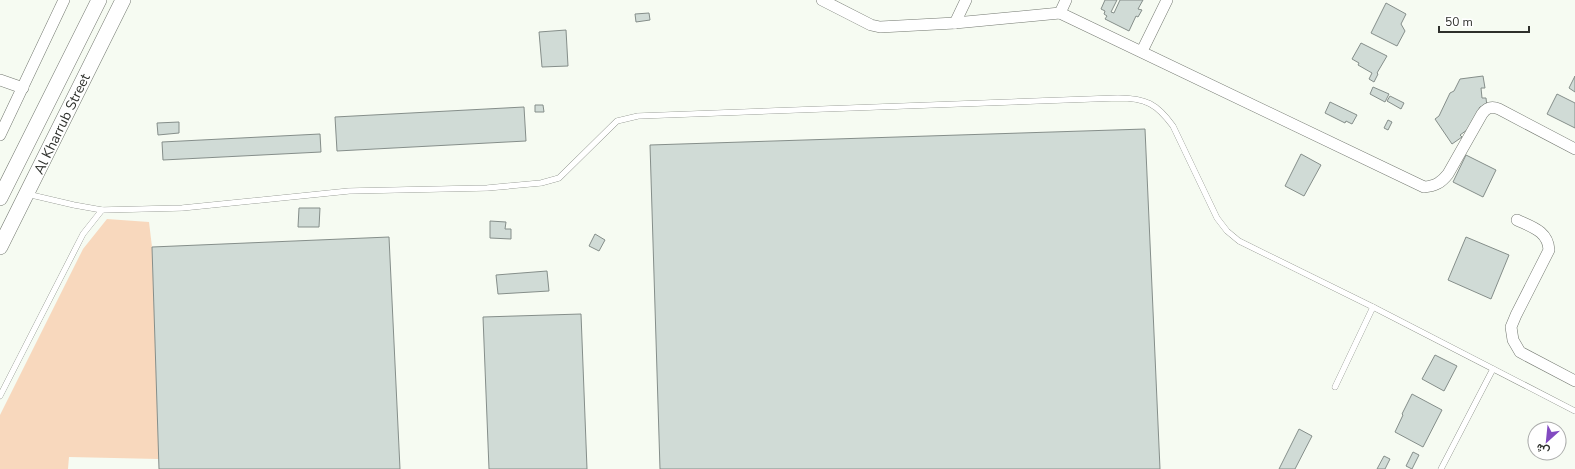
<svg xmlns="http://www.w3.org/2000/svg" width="1575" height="469" viewBox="0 0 1575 469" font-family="'Nunito Sans',Vazirmatn,sans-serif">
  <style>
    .green { fill: #f8d8bd }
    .building { fill: #d0dbd6; stroke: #858e8a }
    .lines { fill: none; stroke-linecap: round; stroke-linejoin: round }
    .service-casing { stroke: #737870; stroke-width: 6 }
    .minor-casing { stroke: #737870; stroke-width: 12 }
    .secondary-casing { stroke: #737870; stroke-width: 16 }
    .service { stroke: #fff; stroke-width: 5.5 }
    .minor { stroke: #fff; stroke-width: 11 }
    .secondary { stroke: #fff; stroke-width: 15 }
    .labels { text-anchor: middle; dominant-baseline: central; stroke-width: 3; stroke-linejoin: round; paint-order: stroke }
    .street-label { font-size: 14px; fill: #2e302c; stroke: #fff }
  </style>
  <rect width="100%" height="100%" fill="#f6fbf2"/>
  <path class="green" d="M107,219L149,222L152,247L159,459L69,457L68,469H0V415L83,249Z"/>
  <g class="building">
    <path d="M1105,0H1117L1111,12L1114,13L1120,0H1143L1138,9L1142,10L1138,17L1136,16L1129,31L1105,19L1107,16L1104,14L1105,11L1101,9Z"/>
    <path d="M1386,3L1406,14L1401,24L1405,31L1397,46L1371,33Z"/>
    <path d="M649,13L650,20L636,22L635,14Z"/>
    <path d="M566,30L568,66L542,67L539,32Z"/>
    <path d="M1361,43L1387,56L1377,73L1378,74L1374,82L1369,79L1372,73L1358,65L1359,63L1352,59Z"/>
    <path d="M1483,76L1485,88H1481L1482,98H1486L1487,107H1480L1468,132L1467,130L1460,135L1462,137L1452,144L1435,119L1439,116L1450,93L1454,91L1460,79Z"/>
    <path d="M1575,76V92L1569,88Z"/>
    <path d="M1373,87L1389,94L1385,102L1370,94Z"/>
    <path d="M1557,94L1575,103V128L1547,114Z"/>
    <path d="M1390,96L1404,103L1401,109L1387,101Z"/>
    <path d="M1330,102L1357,115L1352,124L1346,121L1345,123L1325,113Z"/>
    <path d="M535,105H543L544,112H535Z"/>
    <path d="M524,107L526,141L337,151L335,117Z"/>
    <path d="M1388,120L1392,122L1388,130L1384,128Z"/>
    <path d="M179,122V133L158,135L157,123Z"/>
    <path d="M1145,129L1160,469H660L650,145Z"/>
    <path d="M320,134L321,152L163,160L162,142Z"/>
    <path d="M1301,154L1321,165L1304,196L1285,186Z"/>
    <path d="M1466,155L1496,170L1483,197L1453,182Z"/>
    <path d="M299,208H320L319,227H298Z"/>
    <path d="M490,221L506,222L505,229H511V239L490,238Z"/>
    <path d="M595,234L605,240L599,251L589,246Z"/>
    <path d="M389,237L400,469H159L152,247Z"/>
    <path d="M1466,237L1509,255L1491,299L1448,280Z"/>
    <path d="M547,271L549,291L498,294L496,275Z"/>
    <path d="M581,314L587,469H489L483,317Z"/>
    <path d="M1435,355L1457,366L1444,391L1422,379Z"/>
    <path d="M1412,394L1442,410L1423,447L1395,432L1403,415L1402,414Z"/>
    <path d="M1299,429L1312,436L1295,469H1279Z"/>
    <path d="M1413,452L1419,455L1412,469L1406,466Z"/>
    <path d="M1384,456L1390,459L1385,469H1377Z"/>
  </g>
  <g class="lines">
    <g class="service-casing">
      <g id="service">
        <path d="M27,194L74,205L102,210"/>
        <path d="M1335,387L1373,307"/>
        <path d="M0,396L83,234L102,210L182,208L349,191L487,188L541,183L559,178L617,121L638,116L1118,98C1146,98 1157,104 1173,126L1217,218L1227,231L1239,241L1373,307L1575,411"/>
        <path d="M1441,469L1493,369"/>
      </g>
    </g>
    <g class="minor-casing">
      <g id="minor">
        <path d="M822,0L871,25L880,27L955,23L1060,13L1424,187C1435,186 1441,183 1448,174L1482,114C1487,107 1492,106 1499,109L1575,149"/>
        <path d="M1060,13L1066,0"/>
        <path d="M955,23L966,0"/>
        <path d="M1142,51L1167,0"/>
        <path d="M0,80L23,88"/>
        <path d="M0,135L64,0"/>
        <path d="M1517,220C1532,227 1548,231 1549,250L1516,315L1511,327L1513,340L1520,352L1575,381"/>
      </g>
    </g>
    <g class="secondary-casing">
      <g id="secondary">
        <path d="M0,198L99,0"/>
        <path d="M0,247L123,0"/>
      </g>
    </g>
    <use href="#service" class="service"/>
    <use href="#minor" class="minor"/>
    <use href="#secondary" class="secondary"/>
  </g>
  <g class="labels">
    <g class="street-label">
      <text transform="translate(62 124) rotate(-64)">Al Kharrub Street</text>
    </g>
  </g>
  <g transform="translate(1547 441) rotate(207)"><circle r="19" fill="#ffffff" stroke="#abacab"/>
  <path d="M0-3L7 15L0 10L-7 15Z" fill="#824ac1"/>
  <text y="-6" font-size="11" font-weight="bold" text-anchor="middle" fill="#2e302c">ش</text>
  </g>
  <path d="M1439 26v6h90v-6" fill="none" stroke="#2e302c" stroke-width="2"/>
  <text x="1445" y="26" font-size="12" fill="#2e302c" stroke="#ffffff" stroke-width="3" paint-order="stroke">50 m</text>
</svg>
